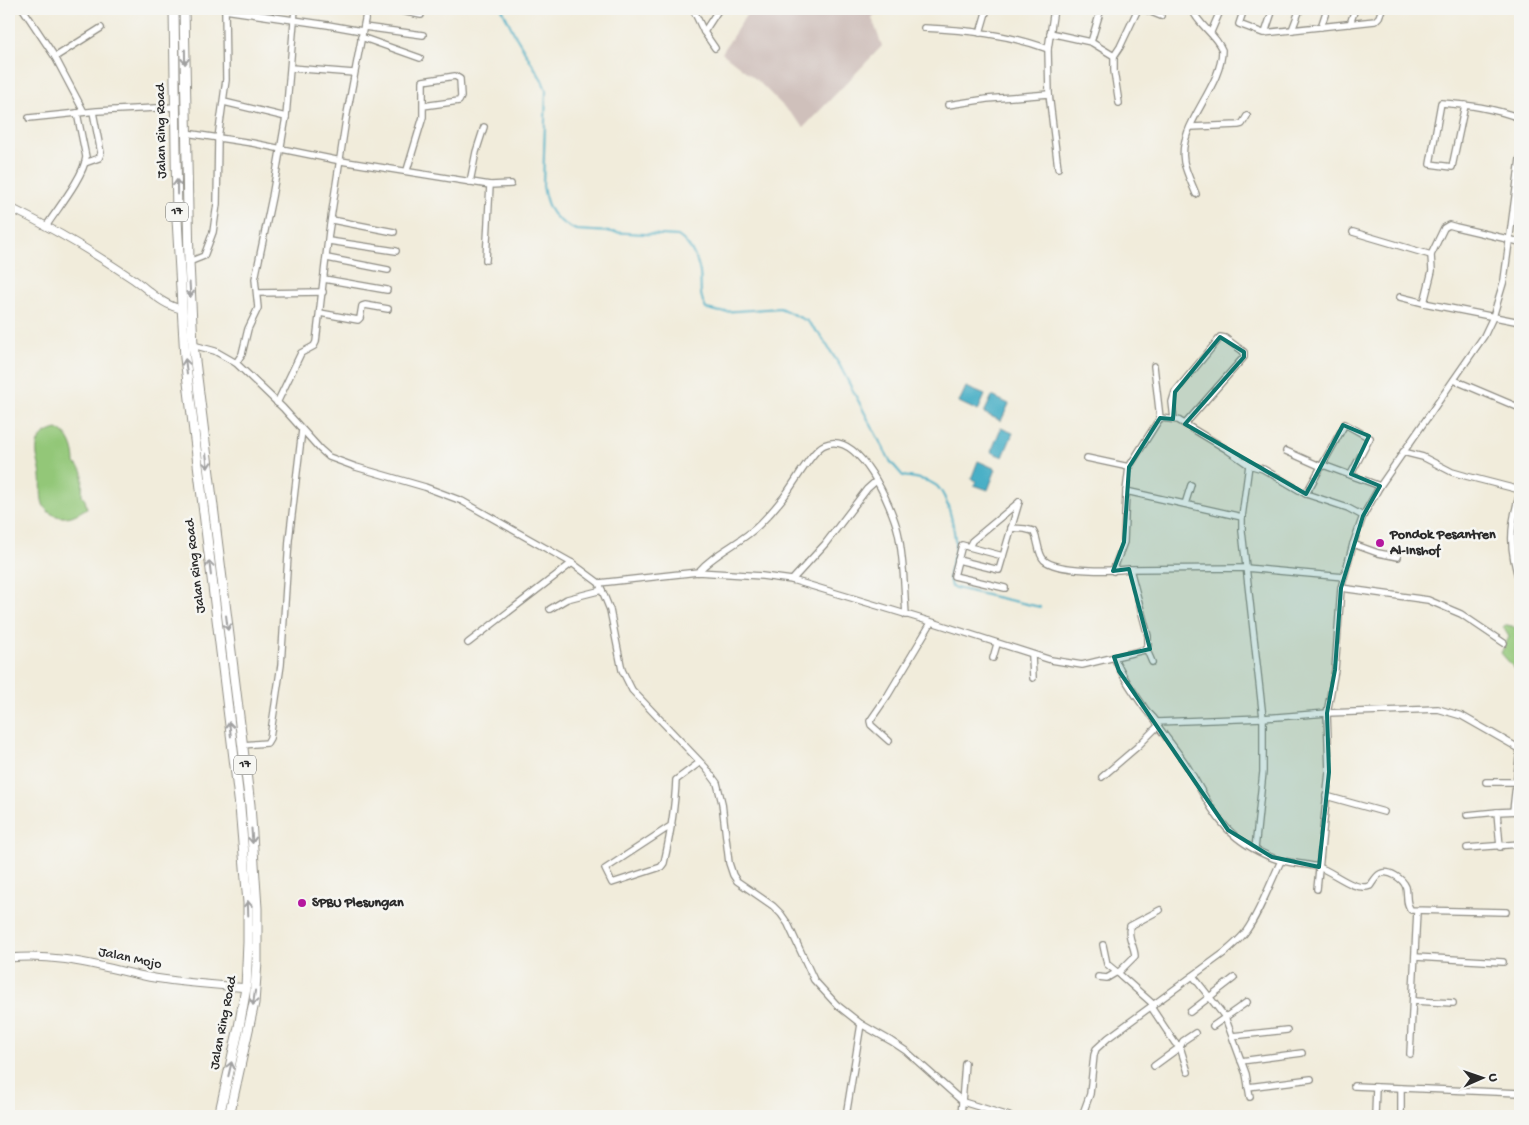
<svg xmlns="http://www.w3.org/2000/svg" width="1529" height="1125" viewBox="0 0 1529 1125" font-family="'Gochi Hand',sans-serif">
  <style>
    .industrial { fill: #cfc0bb }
    .green { fill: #93c778; stroke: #5f7952 }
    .water { fill: #45adc5; stroke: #386c78 }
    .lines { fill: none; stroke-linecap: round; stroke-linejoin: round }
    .stream { stroke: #45adc5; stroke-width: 2 }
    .minor-casing { stroke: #8e8c83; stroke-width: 8 }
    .tertiary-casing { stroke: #8e8c83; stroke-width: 9 }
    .trunk-casing { stroke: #8e8c83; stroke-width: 11 }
    .minor { stroke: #fff; stroke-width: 5.5 }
    .tertiary { stroke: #fff; stroke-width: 7 }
    .trunk { stroke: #fff; stroke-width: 9 }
    .oneway { stroke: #a0a0a0 }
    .marked { fill: #0f766e; fill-opacity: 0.2; stroke: #0f766e; stroke-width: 4; stroke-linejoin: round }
    .poi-dot { fill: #b5179e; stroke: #f6f6f2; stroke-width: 2 }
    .labels { text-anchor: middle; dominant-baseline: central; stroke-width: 5; stroke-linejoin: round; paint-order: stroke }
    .shield { fill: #f6f6f2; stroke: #686867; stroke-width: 1 }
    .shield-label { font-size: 12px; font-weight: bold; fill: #2b2b2b }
    .street-label { font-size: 14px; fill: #2b2b2b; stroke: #f6f6f2 }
    .poi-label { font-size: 14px; font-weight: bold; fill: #2b2b2b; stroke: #f6f6f2; text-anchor: start }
  </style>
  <rect width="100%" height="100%" fill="#f6f6f2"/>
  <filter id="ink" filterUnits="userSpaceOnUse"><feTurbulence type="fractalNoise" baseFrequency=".02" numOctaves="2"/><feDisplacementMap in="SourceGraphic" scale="10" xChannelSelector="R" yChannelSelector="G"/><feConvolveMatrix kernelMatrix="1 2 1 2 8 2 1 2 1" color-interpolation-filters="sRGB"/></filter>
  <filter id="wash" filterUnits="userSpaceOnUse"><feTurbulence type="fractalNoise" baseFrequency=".0096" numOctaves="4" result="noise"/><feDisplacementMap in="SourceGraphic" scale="20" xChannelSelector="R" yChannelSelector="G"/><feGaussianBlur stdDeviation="1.12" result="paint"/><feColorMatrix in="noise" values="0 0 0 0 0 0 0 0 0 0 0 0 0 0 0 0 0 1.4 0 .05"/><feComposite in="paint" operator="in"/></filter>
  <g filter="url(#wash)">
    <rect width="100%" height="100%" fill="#f1ecdb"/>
    <path class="industrial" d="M750,9H878L872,18L882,46L804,127L757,80L722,53Z"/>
    <g class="green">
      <path d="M57,429C70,434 75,450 75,463L83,472L82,496L85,500L87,508C80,512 73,517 65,517C57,518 45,512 43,504C40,495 42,486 41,476C40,464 34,454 38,442C42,434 49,431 57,429Z"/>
      <path d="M1505,625L1512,626L1520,631V675L1501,653L1509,637L1503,627Z"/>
    </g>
    <g class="water">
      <path d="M966,387L985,395L978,411L959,402Z"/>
      <path d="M992,396L1009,404L1001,421L984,413Z"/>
      <path d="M1001,428L1013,433L1003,457L991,452Z"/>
      <path d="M978,461L996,469L988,490L974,485L976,481L971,479Z"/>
    </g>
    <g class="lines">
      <path class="stream" d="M502,9L516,37L542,80L546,90L543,186C547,211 554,220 576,230L678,236C690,244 698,259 700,273C702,289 698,292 706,309L721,312L780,308L807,321L821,336L840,366L890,461L903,476C914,478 928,479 937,486C949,498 956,533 955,549C954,566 946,567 951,587L1040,607"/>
    </g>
  </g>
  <g filter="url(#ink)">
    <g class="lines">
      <g class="minor-casing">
        <g id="minor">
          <path d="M23,9L55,57L84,112"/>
          <path d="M392,9L421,15"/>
          <path d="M693,9L704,32L715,48"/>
          <path d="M1054,9L1048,49L1049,94L1058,168"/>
          <path d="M1144,9L1161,16"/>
          <path d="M1192,9C1198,25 1215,33 1222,50C1222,88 1177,125 1184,162C1186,172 1192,184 1196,194"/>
          <path d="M1244,9L1239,24L1263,33L1375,21L1379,17L1382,9"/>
          <path d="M225,10L328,25L362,31"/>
          <path d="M1350,24L1355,9"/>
          <path d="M364,27L423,35"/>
          <path d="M1321,27L1327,9"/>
          <path d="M924,28C966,30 1008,34 1048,49"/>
          <path d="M1292,30L1300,9"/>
          <path d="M704,32L719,9"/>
          <path d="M1211,32L1221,9"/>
          <path d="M980,33L987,9"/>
          <path d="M1050,33L1091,42L1114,56L1120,47L1138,9"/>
          <path d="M1265,33L1273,9"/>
          <path d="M361,37L420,58"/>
          <path d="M1091,42L1101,9"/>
          <path d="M1114,56V71L1119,103"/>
          <path d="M55,57L101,28"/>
          <path d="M291,68L354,73"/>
          <path d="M224,102L286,117"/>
          <path d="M948,105L987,99L1049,94"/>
          <path d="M1465,105L1452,167L1430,164L1441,103C1471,105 1492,108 1520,118"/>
          <path d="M29,118L97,111L176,107"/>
          <path d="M1191,127L1238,125L1242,124L1247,116"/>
          <path d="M186,133L252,143L341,161L490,185L511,184"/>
          <path d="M85,163L99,158L101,153L93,112"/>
          <path d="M407,170L423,117V81L455,76L460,79L461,97L459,101L423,106"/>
          <path d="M470,182L476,152L484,127"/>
          <path d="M332,220L394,232"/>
          <path d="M47,225C58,208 84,176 86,157L77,113"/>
          <path d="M1353,232L1431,255"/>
          <path d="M329,241L396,251"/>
          <path d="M1520,242L1456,227L1449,225L1444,228L1431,255L1432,271L1424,303L1520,322"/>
          <path d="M327,258L388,270"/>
          <path d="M486,260L490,185"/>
          <path d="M189,262L204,256L213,232L217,204L218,138L226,80L225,9"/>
          <path d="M324,279L387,290"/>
          <path d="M257,293L323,292"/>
          <path d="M1400,297L1424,303"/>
          <path d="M320,313L358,320L360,318L362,306L365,305L388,309"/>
          <path d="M193,345L215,351L236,363L283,408L320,449L329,457L356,467L425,487L462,501L572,563L599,583L610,610L622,670L632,690L706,768L717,783L722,803L729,863L733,875L737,881L773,906L781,914L788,924L814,980L837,1005L861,1024L891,1041L906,1051L963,1102L1009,1116"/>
          <path d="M236,363L242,354L248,329L258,308L255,279L272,197L286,117L295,9"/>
          <path d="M1454,380L1520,408"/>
          <path d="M277,403L301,353L314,346L316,342L329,231L346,119L367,9"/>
          <path d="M1160,418L1178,420L1226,449L1249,465L1263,469L1306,494L1348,508L1363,516"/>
          <path d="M1174,419L1172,402L1175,392L1219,339L1220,337L1225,338L1244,352V357L1185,424"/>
          <path d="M1286,451L1322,467"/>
          <path d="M1403,452L1423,457L1452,472L1466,476L1520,490"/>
          <path d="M1087,458L1129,467"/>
          <path d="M1249,465L1242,517V531L1263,718V772L1255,849"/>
          <path d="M1323,465L1380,486"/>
          <path d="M1126,491L1242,517"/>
          <path d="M1520,493C1509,528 1509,549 1520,583"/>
          <path d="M1306,494L1345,424L1370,438L1351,474"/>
          <path d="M1185,504L1191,485"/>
          <path d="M1011,528L1025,529L1033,531C1039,539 1037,553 1044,560C1057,572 1113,571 1130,569"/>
          <path d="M1353,544L1378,553L1398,557"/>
          <path d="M969,547L962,545L954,576L1005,588"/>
          <path d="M1003,556L969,547L972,541L1019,502"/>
          <path d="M958,560L999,570L1019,502"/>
          <path d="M1113,571L1124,542L1126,491L1129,467L1160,418L1154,366"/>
          <path d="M698,572C715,552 742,543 760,524C768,516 776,507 783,498C793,486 812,450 824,445C859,429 892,507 898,532C904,559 904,587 906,615"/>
          <path d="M792,580L825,544L867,489L876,481"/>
          <path d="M599,583L698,572L762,576L792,580L935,623L1051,660L1082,665L1144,650L1148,645V636L1130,569L1246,568L1344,577"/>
          <path d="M1341,588L1428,600L1461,614L1504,643"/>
          <path d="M550,609L567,599L602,590"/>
          <path d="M468,643L572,563"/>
          <path d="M1146,648L1152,662"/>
          <path d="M1032,655L1033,678"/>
          <path d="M1114,657C1122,676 1134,693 1146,710C1150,715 1157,719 1158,726C1167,739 1178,752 1187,766C1214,811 1221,837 1273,858C1288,864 1303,863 1318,867C1333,871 1354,892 1370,886C1373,882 1376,876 1380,874C1389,869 1403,879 1406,887C1408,895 1405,903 1411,910L1506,912"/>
          <path d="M993,658L997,644"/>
          <path d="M1519,687L1520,685"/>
          <path d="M1157,722L1263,718L1327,713L1438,709L1462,716L1520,749"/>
          <path d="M889,741L871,725L870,721L888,695L931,623"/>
          <path d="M242,745L267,743L270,738L281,665L289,540L302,430"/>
          <path d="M1102,777L1137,747L1158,726"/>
          <path d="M1486,782H1516"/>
          <path d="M1326,796L1384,812"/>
          <path d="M1513,811L1520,748"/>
          <path d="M1467,815L1497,812"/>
          <path d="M672,825L605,869L612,883L661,867L664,863C670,836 675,808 676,780L699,763"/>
          <path d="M1500,847L1497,812L1520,811"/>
          <path d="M1467,848L1520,844"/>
          <path d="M1317,889L1329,772L1327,713L1335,670L1341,588L1353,544L1363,516L1380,486L1484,336L1493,317L1504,280L1520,159"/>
          <path d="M1103,945L1107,964L1118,973"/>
          <path d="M1415,957L1503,962"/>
          <path d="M1193,976L1225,1017L1246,1074L1250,1097"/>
          <path d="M1098,977L1107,978L1117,972"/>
          <path d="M1413,1001L1453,1003"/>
          <path d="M1154,1005L1118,973L1135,956C1134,944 1127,938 1130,926L1160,910"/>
          <path d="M1151,1007L1175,1043L1180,1047L1154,1066"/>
          <path d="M1190,1012L1234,978"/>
          <path d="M1213,1026L1247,1002"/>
          <path d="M1232,1036L1287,1030"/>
          <path d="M1410,1054L1417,911"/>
          <path d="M1241,1061L1302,1053"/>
          <path d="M1188,1072L1180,1047L1183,1041L1195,1033"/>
          <path d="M1354,1086L1520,1093"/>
          <path d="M1248,1087L1311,1079"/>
          <path d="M1401,1088V1116"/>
          <path d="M846,1116L861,1024"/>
          <path d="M961,1116L965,1063"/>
          <path d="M1082,1116L1090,1094L1094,1055L1096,1049L1108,1038L1224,953C1231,947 1238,941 1244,934C1258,917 1271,881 1281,861"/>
          <path d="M1375,1116L1376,1087"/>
        </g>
      </g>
      <g class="tertiary-casing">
        <g id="tertiary">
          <path d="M9,207C52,228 93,252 133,279C148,289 163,306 182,309"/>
          <path d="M9,958C57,953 98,966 144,976C176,983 214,984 246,988"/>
        </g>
      </g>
      <g class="trunk-casing">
        <g id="trunk">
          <path d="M174,9L177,219L185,358L240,807L248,903V942L246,988L239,1027L219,1116"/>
          <path d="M184,9L189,262L193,345L250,805L257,908V962L254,1003L229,1116"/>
        </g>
      </g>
      <use href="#minor" class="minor"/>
      <use href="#tertiary" class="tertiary"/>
      <use href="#trunk" class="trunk"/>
    </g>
    <defs><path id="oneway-shaft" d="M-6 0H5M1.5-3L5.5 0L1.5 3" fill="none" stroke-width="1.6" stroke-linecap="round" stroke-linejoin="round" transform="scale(1.25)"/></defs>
    <g class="oneway">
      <use href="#oneway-shaft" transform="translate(185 57) rotate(89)"/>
      <use href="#oneway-shaft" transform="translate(177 187) rotate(-91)"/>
      <use href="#oneway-shaft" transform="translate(190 290) rotate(87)"/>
      <use href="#oneway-shaft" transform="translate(186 366) rotate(-97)"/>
      <use href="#oneway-shaft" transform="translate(207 461) rotate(83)"/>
      <use href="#oneway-shaft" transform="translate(210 568) rotate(-97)"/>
      <use href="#oneway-shaft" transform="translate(227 623) rotate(83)"/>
      <use href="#oneway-shaft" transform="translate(230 729) rotate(-97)"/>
      <use href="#oneway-shaft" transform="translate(252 836) rotate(86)"/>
      <use href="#oneway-shaft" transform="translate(248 908) rotate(-92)"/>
      <use href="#oneway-shaft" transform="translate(254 998) rotate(98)"/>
      <use href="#oneway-shaft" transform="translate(230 1069) rotate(-77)"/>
    </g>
  </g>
  <path class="marked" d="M1220,337L1244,352V357L1185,424L1306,494L1343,425L1369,436L1351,474L1380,486L1363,516L1341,588L1335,670L1327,713L1329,772L1319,867L1272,857L1228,830L1119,671L1114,657L1150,649L1129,569L1113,571L1124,542L1129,467L1160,418L1173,419L1175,392Z"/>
  <g class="poi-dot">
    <circle cx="1380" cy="543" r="5"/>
    <circle cx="302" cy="903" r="5"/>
  </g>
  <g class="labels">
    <g class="shield">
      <rect x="166" y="202.5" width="22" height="19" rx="4"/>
      <rect x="234" y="755.5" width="22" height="19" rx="4"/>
    </g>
    <g class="shield-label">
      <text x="177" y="212">17</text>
      <text x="245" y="765">17</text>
    </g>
    <g class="street-label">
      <text transform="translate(162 131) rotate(-91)">Jalan Ring Road</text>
      <text transform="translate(196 566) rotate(-97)">Jalan Ring Road</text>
      <text transform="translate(130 959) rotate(12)">Jalan Mojo</text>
      <text transform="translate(224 1023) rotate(-79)">Jalan Ring Road</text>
    </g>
    <g class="poi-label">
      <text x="1390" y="535">Pondok Pesantren<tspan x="1390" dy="16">Al-Inshof</tspan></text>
      <text x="312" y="903">SPBU Plesungan</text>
    </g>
  </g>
  <rect width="1529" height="1125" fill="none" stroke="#f6f6f2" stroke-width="30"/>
  <g transform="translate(1482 1078) rotate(88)" stroke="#f6f6f2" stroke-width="4" paint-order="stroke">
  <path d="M0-4L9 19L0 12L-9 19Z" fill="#2b2b2b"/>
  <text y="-8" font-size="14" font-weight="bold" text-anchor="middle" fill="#2b2b2b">U</text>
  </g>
</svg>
